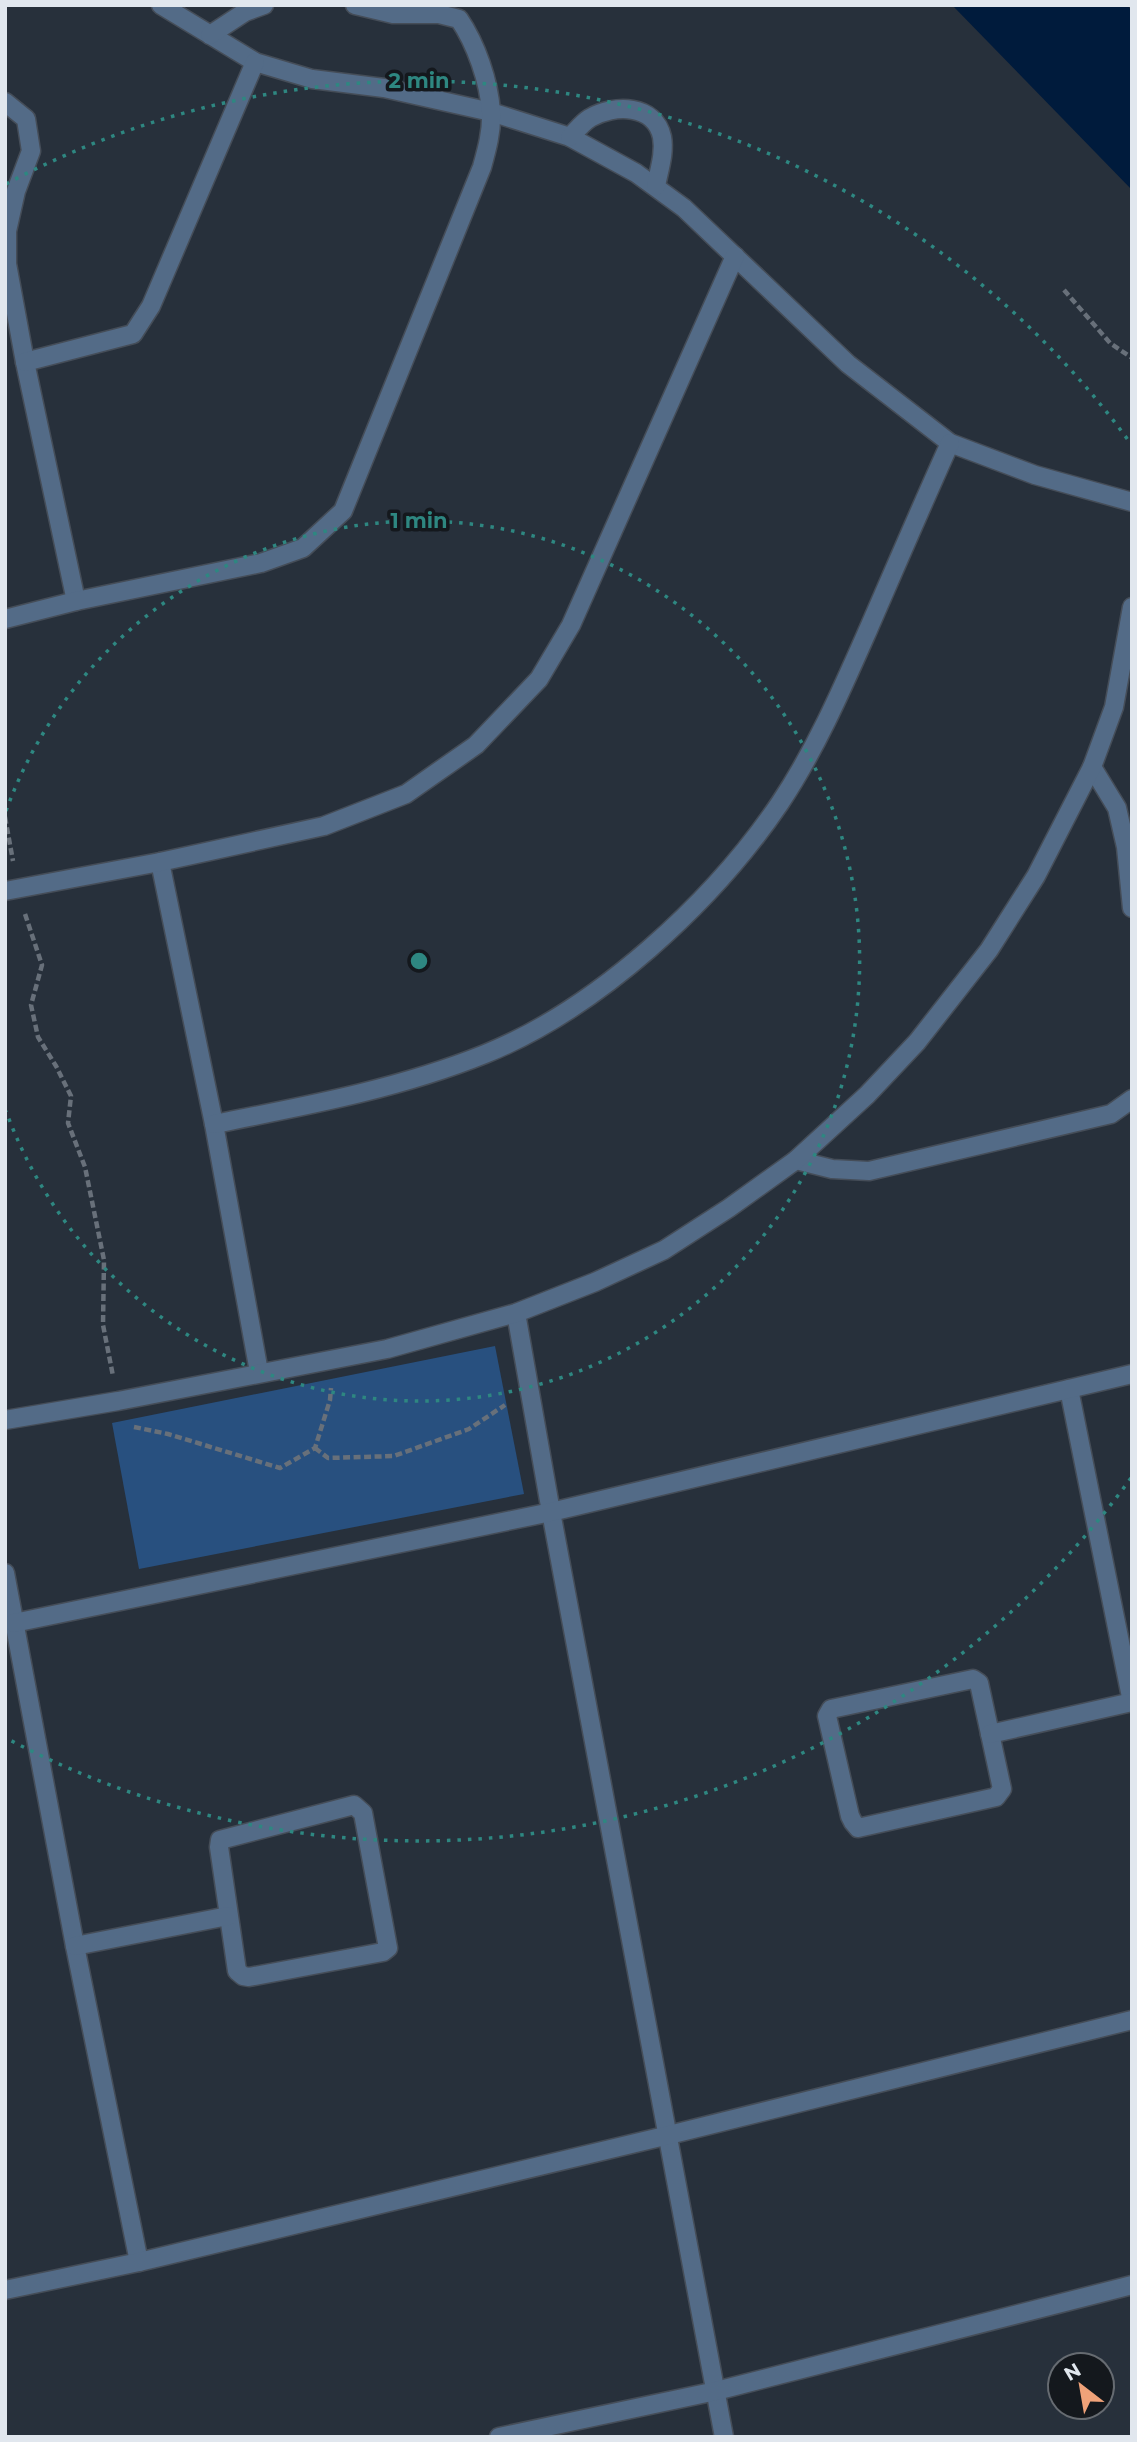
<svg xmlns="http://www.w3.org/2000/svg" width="1137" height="2442" viewBox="0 0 1137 2442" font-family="Montserrat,sans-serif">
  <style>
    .green { fill: #28507f }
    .water { fill: #001b3c }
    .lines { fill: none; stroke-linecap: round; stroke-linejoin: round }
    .minor-casing { stroke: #454d58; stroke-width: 21 }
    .path { stroke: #68707a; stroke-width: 4.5; stroke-dasharray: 7 3.5; stroke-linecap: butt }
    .minor { stroke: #536b87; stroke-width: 18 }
    .ring { fill: none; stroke: #2e8781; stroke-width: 3.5; stroke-dasharray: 3.5 7 }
    .centre { fill: #2e8781; stroke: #14181d; stroke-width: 3.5 }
    .ring-label { font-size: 21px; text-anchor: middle; font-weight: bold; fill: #2e8781; stroke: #14181d; stroke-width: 7; stroke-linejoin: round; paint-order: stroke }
  </style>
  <rect width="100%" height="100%" fill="#27303b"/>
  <path class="green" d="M495,1346L524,1494L139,1569L112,1423Z"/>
  <path class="water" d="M952,5H1127L1132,11V190Z"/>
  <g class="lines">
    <g class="minor-casing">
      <g id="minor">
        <path d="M161,5L255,62L312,79L384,88L491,112L570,137L636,173L684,208L848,364L950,443L1035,475L1132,502"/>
        <path d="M210,35L245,12L264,5"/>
        <path d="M5,102L26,119L31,151L16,191L7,231V264L25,362L76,601"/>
        <path d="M570,137C576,131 582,123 590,118C614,104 655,104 662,137C665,153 659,170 656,186"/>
        <path d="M25,362L133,334L151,306L255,62"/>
        <path d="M5,619L76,601L261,563L303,548L343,511L482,167C487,149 492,131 491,112C489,81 476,44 459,19L439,14H393L355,5"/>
        <path d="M1092,767L1117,808L1126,847L1132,908"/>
        <path d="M160,862L214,1124L259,1372"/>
        <path d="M5,891L160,862L324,826L406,794L476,745L539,679L571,625L735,256"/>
        <path d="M214,1124C305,1106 398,1089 485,1054C597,1009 713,902 780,803C816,749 842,689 868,630C895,568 922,505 950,443"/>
        <path d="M796,1160L832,1169L869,1171L1111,1114L1132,1099"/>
        <path d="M516,1313L551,1512L724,2437"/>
        <path d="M1069,1389L1132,1702"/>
        <path d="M5,1420L118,1401L387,1349L516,1313L595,1282L664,1250L729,1208L796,1160L867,1095L917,1042L989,950L1036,876L1092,767L1114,707L1132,607"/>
        <path d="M5,1573L75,1946L139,2262"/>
        <path d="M14,1623L551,1512L1132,1374"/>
        <path d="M973,1679L979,1683L1002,1789L996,1797L858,1828L853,1822L850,1816L827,1716L831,1709Z"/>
        <path d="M990,1734L1132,1702"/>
        <path d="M354,1805L363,1813L388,1948L383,1952L249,1977L243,1976L237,1971L219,1847L220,1840Z"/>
        <path d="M75,1946L228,1916"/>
        <path d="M5,2290L139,2262L669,2135L1132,2020"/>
        <path d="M499,2437L716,2391L1132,2285"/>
      </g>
    </g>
    <g class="path">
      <path d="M1064,290L1110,343L1132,358"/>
      <path d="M5,817L13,861"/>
      <path d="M25,914L42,965L31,1005L38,1037L56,1066L71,1096L68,1123L85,1167L104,1260L103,1325L113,1376"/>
      <path d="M134,1427L168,1434L280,1468L315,1448L330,1400L331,1388"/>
      <path d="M315,1448L328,1458L394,1456L469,1429L505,1405"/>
    </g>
    <use href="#minor" class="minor"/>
  </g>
  <g class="ring">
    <path d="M6 811A440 440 0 1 1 6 1111"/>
    <path d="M1131 1478A880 880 0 0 1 6 1738M6 184A880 880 0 0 1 1131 444"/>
  </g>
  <circle cx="419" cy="961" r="10" class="centre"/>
  <g class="ring-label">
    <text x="419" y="88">2 min</text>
    <text x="419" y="528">1 min</text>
  </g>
  <rect width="1137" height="2442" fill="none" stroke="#e1e7ee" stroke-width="14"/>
  <g transform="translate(1081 2386) rotate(329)"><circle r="33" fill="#14181d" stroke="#666b71" stroke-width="2"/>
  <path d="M0-5L12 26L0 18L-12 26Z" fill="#f0a279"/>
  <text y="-10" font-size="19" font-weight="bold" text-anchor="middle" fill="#e1e7ee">N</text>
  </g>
</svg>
